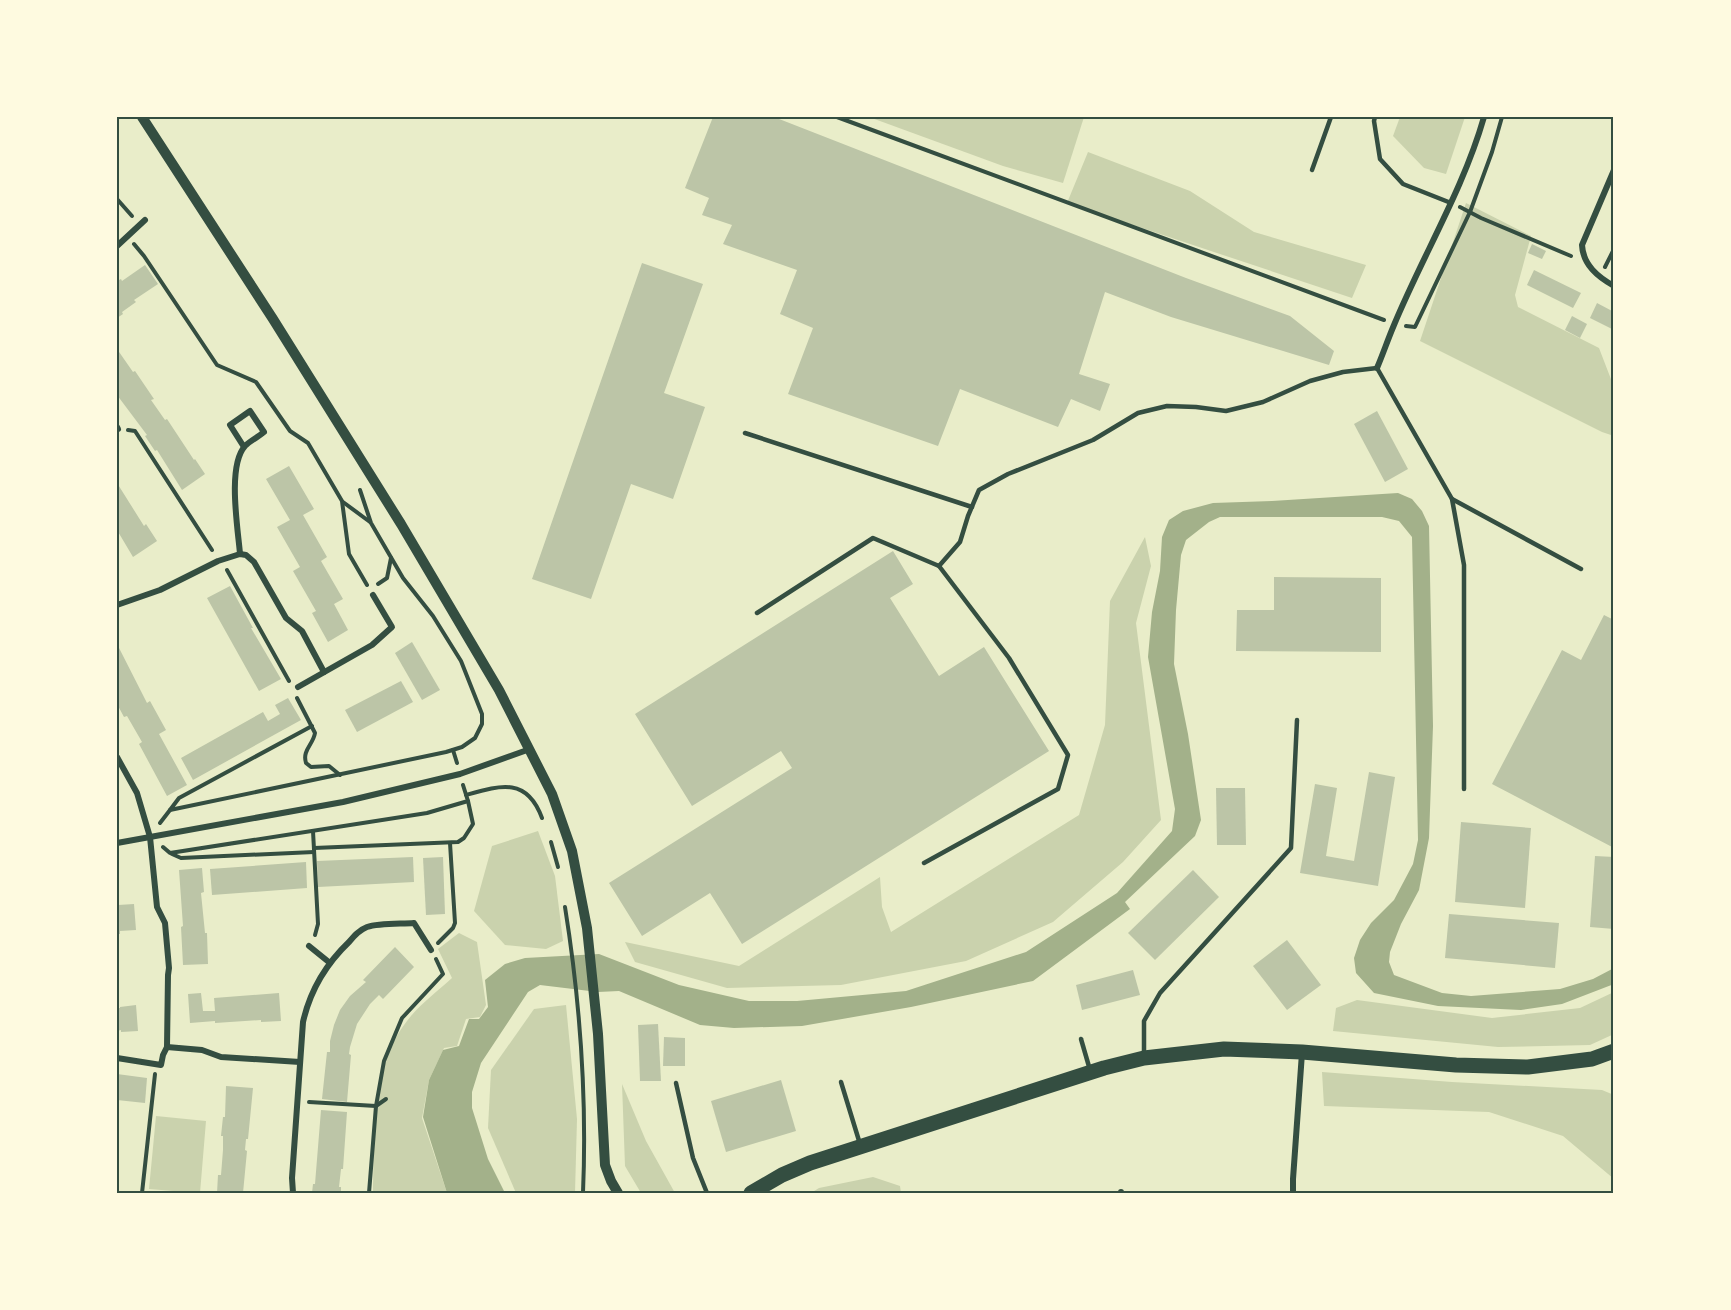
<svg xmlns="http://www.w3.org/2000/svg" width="1731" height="1310" viewBox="0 0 1731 1310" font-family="Lato,sans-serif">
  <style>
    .green { fill: #cad2ad }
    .water { fill: #a3b18a }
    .building { fill: #bcc5a7 }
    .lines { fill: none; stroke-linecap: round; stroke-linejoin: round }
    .path { stroke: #344e41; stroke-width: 4 }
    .service { stroke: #344e41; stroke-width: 4.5 }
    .minor { stroke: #344e41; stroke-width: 6 }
    .tertiary { stroke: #344e41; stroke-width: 10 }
    .primary { stroke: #344e41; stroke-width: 15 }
    .neatline { fill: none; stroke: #344e41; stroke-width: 2 }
  </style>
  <rect width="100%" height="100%" fill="#e9edc9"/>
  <g class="green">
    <path d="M869,117H1084L1063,183L1003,166Z"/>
    <path d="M1400,117H1465L1446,174L1424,168L1393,136Z"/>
    <path d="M1088,152L1190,191L1254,232L1366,265L1352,298L1067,203Z"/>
    <path d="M1466,203L1531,236L1515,295L1518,307L1599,348L1614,387V436L1602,432L1420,341Z"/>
    <path d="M1145,537L1151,566L1136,623L1161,820L1123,862L1053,922L966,961L841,985L727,988L635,962L625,942L739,966L880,877L882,907L891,932L1079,815L1105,725L1110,601Z"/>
    <path d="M538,831L555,876L563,941L546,949L505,945L474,911L492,846Z"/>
    <path d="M459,933L477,942L486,1005L480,1017L466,1019L457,1046L444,1048L429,1080L422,1118L447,1193H373C375,1133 369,1065 411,1016C423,1002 439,990 452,978L438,949Z"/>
    <path d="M1614,992V1034L1590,1045L1498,1047L1333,1031L1336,1008L1357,1000L1492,1018L1580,1008Z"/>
    <path d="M566,1005L577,1119L575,1193H516L488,1128L491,1070L534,1009Z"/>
    <path d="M1322,1072L1452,1082L1602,1090L1614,1095V1179L1563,1136L1489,1112L1324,1106Z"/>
    <path d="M622,1084L646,1141L675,1193H641L625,1166Z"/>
    <path d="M156,1116L206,1121L200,1193H173V1191L149,1189Z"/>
    <path d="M873,1177L900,1186L901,1193H811L819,1188Z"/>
  </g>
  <path class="water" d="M1398,493L1412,499L1422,511L1429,526L1433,726L1429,838L1419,890L1401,924L1390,952L1389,962L1394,975L1442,993L1471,996L1560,989L1593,979L1614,968V984L1562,1004L1521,1010L1438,1006L1374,993L1356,973L1354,958L1360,940L1371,923L1394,900L1413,864L1418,840L1412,537L1399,521L1382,517H1220L1209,522L1186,540L1181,555L1176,610L1174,664L1188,734L1201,820L1195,836L1125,902L1130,909L1033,981L911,1007L802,1026L734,1028L700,1025L619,991L598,992L540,985L528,992L481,1063L472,1092V1108L488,1159L505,1193H447L423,1117L429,1080L443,1050L459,1046L469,1019H479L488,1007L485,980L505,964L525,958L599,954L679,985L749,1001H797L906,991L1026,952L1117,893L1172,831L1175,809L1148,657L1152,612L1160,571L1162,537L1169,520L1183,511L1213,503L1272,501Z"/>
  <g class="building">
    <path d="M713,117H774L1186,278L1290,316L1334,351L1329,365L1171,317L1105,292L1079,374L1110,384L1100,411L1071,399L1058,427L960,389L938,446L788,394L813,328L780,314L797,270L723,244L732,225L702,215L709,198L685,188Z"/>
    <path d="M1532,244L1546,251L1542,259L1528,253Z"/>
    <path d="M642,263L703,284L664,393L705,407L673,499L631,484L591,599L532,579Z"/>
    <path d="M145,265L158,284L134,300L136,302L122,312L123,314L117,318V281L121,279L122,281Z"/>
    <path d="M1534,270L1581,293L1573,308L1527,285Z"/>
    <path d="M1597,303L1614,312V326L1612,329L1590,318Z"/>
    <path d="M1572,316L1587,324L1580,338L1565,330Z"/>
    <path d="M117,349L133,372L135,371L154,399L151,400L165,420L167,419L194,460L195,459L205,474L182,490L157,450L155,451L145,436L147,435L117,395Z"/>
    <path d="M1377,411L1408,469L1385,482L1354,424Z"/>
    <path d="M289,466L314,509L303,515L327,557L321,561L343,599L334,604L348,630L328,642L312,613L316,611L293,571L300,567L277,527L290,520L266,479Z"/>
    <path d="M117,483L144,526L146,524L157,541L133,557L117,530Z"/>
    <path d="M893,551L913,584L890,598L939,676L984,647L1049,751L742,944L710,893L642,936L609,883L792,768L781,751L692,806L635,714Z"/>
    <path d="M1274,577L1381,578V652L1236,651L1237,610H1274Z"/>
    <path d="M230,586L253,628H251L281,679L259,691L207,598Z"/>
    <path d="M1604,615L1614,620V848L1492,784L1562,650L1581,660Z"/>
    <path d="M412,642L440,690L422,700L395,653Z"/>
    <path d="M117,644L147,703L150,701L166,730L159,734L187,785L167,796L139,744L142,742L127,716L124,717L117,704Z"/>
    <path d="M401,681L413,702L357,732L345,710Z"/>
    <path d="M288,698L301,720L193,780L181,758L263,712L268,721L280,714L275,705Z"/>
    <path d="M1369,772L1395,777L1378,886L1300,873L1315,784L1337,788L1326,856L1354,861Z"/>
    <path d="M1216,788H1245L1246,845H1217Z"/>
    <path d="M1461,822L1531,828L1525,908L1455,902Z"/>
    <path d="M1595,856L1614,857V929L1590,927Z"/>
    <path d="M413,857L414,882L318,887L317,861Z"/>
    <path d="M443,857L445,914L426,915L423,858Z"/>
    <path d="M306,862L307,888L212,895L210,869Z"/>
    <path d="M202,868L204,892L201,893L205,933H207L208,964L183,965L181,927L183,926L179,870Z"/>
    <path d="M1193,870L1219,897L1155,960L1128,933Z"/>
    <path d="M134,904L136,930L120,931V934H117L118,905Z"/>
    <path d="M1449,914L1559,923L1555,968L1445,958Z"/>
    <path d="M1287,940L1321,985L1287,1010L1253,966Z"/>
    <path d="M395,947L414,967L383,999L379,995L370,1004L357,1024L350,1047L349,1054L351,1055L347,1102L322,1099L327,1052H330V1041L334,1025L340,1010L350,996L366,982L363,980Z"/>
    <path d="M1133,970L1140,995L1082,1010L1076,985Z"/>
    <path d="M201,993L203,1011H215L214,998L279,993L281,1021L261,1022V1020L215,1023V1021L190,1023L188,994Z"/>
    <path d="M136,1005L138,1031L121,1032V1030L117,1031V1008H120V1007Z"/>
    <path d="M658,1024L661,1081H640L638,1025Z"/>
    <path d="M664,1037L685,1038V1066H663Z"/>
    <path d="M117,1074L147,1078L145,1103L117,1100Z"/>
    <path d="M781,1080L796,1131L726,1152L711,1101Z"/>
    <path d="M226,1086L253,1088L248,1139H246L245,1150L247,1151L243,1193H217L218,1175H221L223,1150V1136H221L223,1117H225Z"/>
    <path d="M321,1110L347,1112L343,1169H341L339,1187H341V1193H312L313,1184H315Z"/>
  </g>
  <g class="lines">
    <g class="path">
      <path d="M837,117L1384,320"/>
      <path d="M117,199L132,216"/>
      <path d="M1460,207L1481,218L1571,256"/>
      <path d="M134,244L144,256L217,365L256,382L290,431L308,443L342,501L349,554L367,585"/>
      <path d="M1605,267L1614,249"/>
      <path d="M1406,326L1415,327L1470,212L1492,152L1502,117"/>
      <path d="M128,430L135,431L212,550"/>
      <path d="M343,502L370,522"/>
      <path d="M227,570L289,681"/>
      <path d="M378,584L387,578L391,558"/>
      <path d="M297,698L315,733C313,745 302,750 306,763L311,767L329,766L340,775"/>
      <path d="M453,750L457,763"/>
      <path d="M466,795C501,785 527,777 542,818"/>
      <path d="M170,810L179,798L312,726"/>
      <path d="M160,823L170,810L446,752L462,747L475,738L482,724V714L461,661L433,616L403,578L371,523L360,490"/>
      <path d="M313,831L318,924L315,935"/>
      <path d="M551,842L558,867"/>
      <path d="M163,847L170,853L427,813L468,801L463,785"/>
      <path d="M314,848L458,842L464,838L473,824L468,801"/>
      <path d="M172,854L181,858L314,852"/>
      <path d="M565,907C580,1001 587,1098 583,1193"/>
      <path d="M438,943L453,928L455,923L450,843"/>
      <path d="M309,1102L376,1106L386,1099"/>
      <path d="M142,1193L155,1074"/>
      <path d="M369,1193L376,1106L384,1061L402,1018L443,974L436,959"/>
    </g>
    <g class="service">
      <path d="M1375,117L1374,121L1380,159L1403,184L1451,203"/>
      <path d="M1312,170L1331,117"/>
      <path d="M745,433L972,507"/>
      <path d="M1452,499L1464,565V789"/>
      <path d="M757,613L873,538L939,566L960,542L968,516L979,490L1008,474L1093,440L1138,413L1167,406L1196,407L1226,411L1263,402L1310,381L1343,372L1377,368L1452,499L1581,569"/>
      <path d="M924,863L1058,789L1068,755L1009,658L939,566"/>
      <path d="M1081,1039L1090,1070"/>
      <path d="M1144,1055V1021L1160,993L1291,848L1297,720"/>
      <path d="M841,1082L860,1144"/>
      <path d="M676,1083L693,1158L707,1193"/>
    </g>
    <g class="minor">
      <path d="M1614,170L1582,245C1583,265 1598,277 1614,286"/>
      <path d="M117,246L145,220"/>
      <path d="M1377,368C1383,354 1388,339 1394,325C1423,255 1463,190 1484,117"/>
      <path d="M117,427L118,429"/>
      <path d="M240,554C238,529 227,466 245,446C250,441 258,437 264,432L250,411L230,425L244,447"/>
      <path d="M117,605L160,590L218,561L240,554L246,555L254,562L286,618L302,631L324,672"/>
      <path d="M298,687L372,645L392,627L373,595"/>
      <path d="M117,757L137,793L150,837L157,907L165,923L169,968L168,975L167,1047L163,1055L161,1065L117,1058"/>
      <path d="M117,843L343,802L460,774L530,749"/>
      <path d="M309,946L330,963"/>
      <path d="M167,1047L202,1050L221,1057L300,1062"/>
      <path d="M1121,1192V1193"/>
      <path d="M293,1193L292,1178L303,1022C310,991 326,964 349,942C354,936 359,930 367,927C379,923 400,924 414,923L431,950"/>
      <path d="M1293,1193V1179L1302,1053"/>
    </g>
    <path class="tertiary" d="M142,117L273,319L401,524L499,690L552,794L572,851L587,928L598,1034L605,1165L611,1181L618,1193"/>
    <path class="primary" d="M751,1193L782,1175L810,1163L1104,1068L1144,1058L1224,1049L1302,1052L1456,1065L1528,1067L1592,1059L1614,1051"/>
  </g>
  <rect width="1731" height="1310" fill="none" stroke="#fefae0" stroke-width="237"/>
  <rect x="118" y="118" width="1494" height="1074" class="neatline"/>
</svg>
